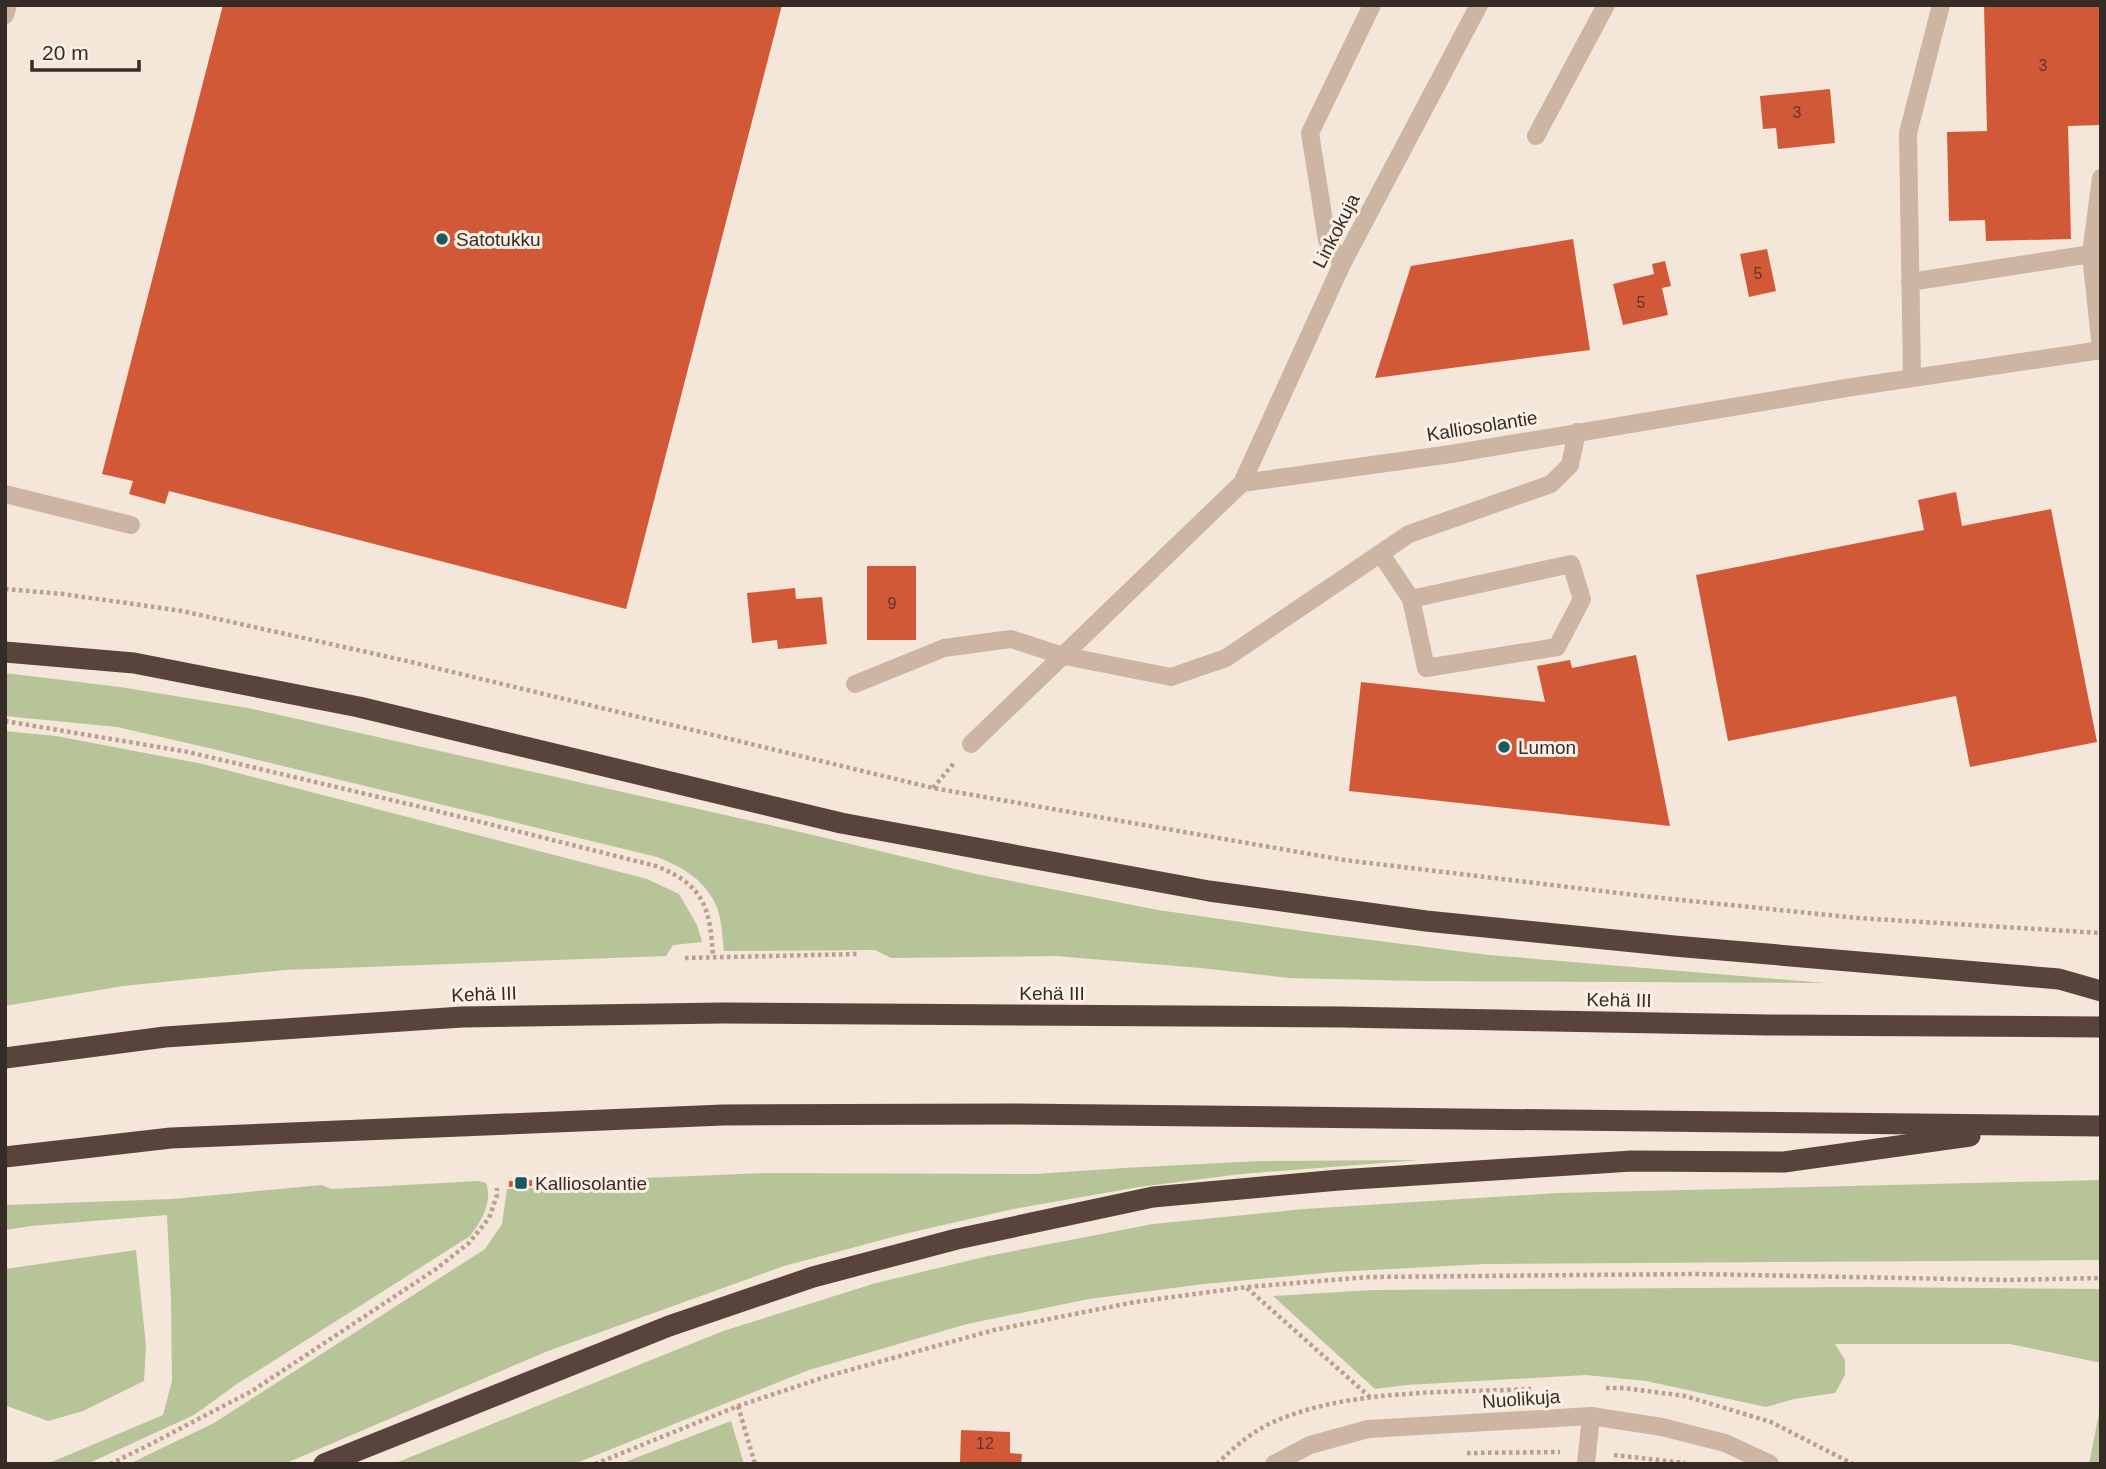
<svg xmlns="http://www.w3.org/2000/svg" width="2106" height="1469" viewBox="0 0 2106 1469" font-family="Arial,sans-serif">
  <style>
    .green { fill: #b6c497 }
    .building { fill: #d25938 }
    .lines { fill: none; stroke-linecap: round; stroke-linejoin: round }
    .path { stroke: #b99f8d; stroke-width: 4.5; stroke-dasharray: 3.5 3.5; stroke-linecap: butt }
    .lane { stroke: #cdb5a3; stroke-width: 18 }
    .street { stroke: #cdb5a3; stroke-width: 18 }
    .highway { stroke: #59443c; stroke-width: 21 }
    .poi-dot { fill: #185a5d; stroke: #fbf0e5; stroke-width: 2.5 }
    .labels { text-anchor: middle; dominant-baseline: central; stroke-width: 6; stroke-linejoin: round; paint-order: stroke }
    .number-label { font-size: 16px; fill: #5e362a }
    .street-label { font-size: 19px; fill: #372b26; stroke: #fbf0e5 }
    .poi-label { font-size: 19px; fill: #372b26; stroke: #fbf0e5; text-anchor: start }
  </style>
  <rect width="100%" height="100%" fill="#f4e6d8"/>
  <g class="green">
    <path d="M5,673L120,687L248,708L796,831L976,874L1158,910L1324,934L1489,955L1825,983L1420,981L1289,978L1201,968L1055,956L891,958L875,950L724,951C722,935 722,915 714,901C702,878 680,866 657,857L209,748L117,727L5,716Z"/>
    <path d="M5,731L56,736L203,764L647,879L679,894L697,925L702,942L673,945L666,956L284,970L123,986L5,1006Z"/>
    <path d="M1420,1160L1241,1174L1139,1187L1013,1209L904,1234L784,1266L548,1351L284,1464H129L214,1423L485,1249L502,1224L507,1189L536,1188L539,1178L621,1179L765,1173L1036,1174L1124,1168L1260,1161Z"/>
    <path d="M2101,1180V1260L1485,1264L1334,1272L1204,1284L1089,1299L967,1324L809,1370L574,1464H393L723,1331L876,1283L988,1256L1153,1224L1304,1209L1559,1193Z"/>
    <path d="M479,1181L486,1183C493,1202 481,1222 470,1236L237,1384L194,1415L87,1464H47L163,1415L172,1381L171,1299L167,1215L31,1226L5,1230V1205L172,1199L322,1185L331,1189Z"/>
    <path d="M136,1250L146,1346L144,1381L83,1411L48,1421L7,1406L5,1401V1269Z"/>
    <path d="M1870,1287L2101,1289V1363L2010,1344H1835L1845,1360V1375L1835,1393L1794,1399L1766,1407L1646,1381L1586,1375L1407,1385L1375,1389L1273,1296L1373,1290Z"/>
    <path d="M2101,1403V1464H2089Z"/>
    <path d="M731,1421L744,1464H620Z"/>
  </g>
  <g class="building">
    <path d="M223,5H782L626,609L169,491L165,504L129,494L133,481L102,474Z"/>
    <path d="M1984,5H2101V125L2068,126L2071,239L1986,241L1985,220L1949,221L1947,132L1987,131Z"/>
    <path d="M1830,89L1835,143L1778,149L1776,128L1763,129L1760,96Z"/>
    <path d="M1573,239L1590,350L1375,378L1411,266Z"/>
    <path d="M1767,249L1776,291L1749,297L1740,254Z"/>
    <path d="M1665,261L1671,286L1662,288L1668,315L1623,325L1613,284L1654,274L1652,264Z"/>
    <path d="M1956,492L1962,526L2051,509L2097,742L1970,767L1956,696L1728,741L1696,575L1924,530L1918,500Z"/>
    <rect x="867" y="566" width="49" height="74"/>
    <path d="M795,588L796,599L822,597L827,644L778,649L777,640L752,643L747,593Z"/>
    <path d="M1636,655L1670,826L1349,791L1361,682L1545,702L1537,666L1570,660L1572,668Z"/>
    <path d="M532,1180V1186L509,1187V1181Z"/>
    <path d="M961,1430L1010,1432V1453L1022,1454L1021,1464H960Z"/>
  </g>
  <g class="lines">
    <g class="path">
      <path d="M5,589L63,594L182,611L407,661L933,788L1344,860L1652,897L1858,918L2101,933"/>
      <path d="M5,721L188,752L421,807L656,866C705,885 710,909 713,957"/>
      <path d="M933,788L954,763"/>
      <path d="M685,958L857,954"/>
      <path d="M1247,1288L1371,1398"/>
      <path d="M1606,1388H1624L1685,1396L1771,1422L1853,1464"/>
      <path d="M738,1406L755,1464"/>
      <path d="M1467,1453L1560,1452"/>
      <path d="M1614,1455L1685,1463"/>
      <path d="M110,1464L143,1448L252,1391L436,1269L469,1243L489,1218L497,1195V1188"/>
      <path d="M595,1464L738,1406L828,1376L994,1330L1135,1302L1247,1287L1368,1277L1695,1274L2007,1280L2101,1278"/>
      <path d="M1217,1464C1232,1449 1248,1435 1267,1425C1343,1388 1448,1393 1531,1389"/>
    </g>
    <g class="lane">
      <path d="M5,15L8,5"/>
      <path d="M1536,136L1606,5"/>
      <path d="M2101,178L2091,254L2101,349"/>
      <path d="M1342,264L1327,240L1310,133L1372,5"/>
      <path d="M1910,282L2091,254"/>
      <path d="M1912,378L1908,133L1941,5"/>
      <path d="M5,494L131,525"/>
      <path d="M1381,554L1411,599L1426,668L1557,647L1582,599L1571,564L1411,599"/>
      <path d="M855,684L944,648L1011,639L1060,655L1171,677L1226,658L1409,534L1551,484L1570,465L1577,432"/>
      <path d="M1586,1464L1591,1416"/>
    </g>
    <g class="street">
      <path d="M1242,483L1342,264L1479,5"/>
      <path d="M971,744L1242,483L1451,454L1846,388L2101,350"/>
      <path d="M1274,1464L1310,1445L1368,1429L1591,1416L1662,1427L1725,1443L1770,1464"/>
    </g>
    <g class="highway">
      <path d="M5,652L134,663L359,707L841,823L1209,891L1426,921L1674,946L2059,979L2101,991"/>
      <path d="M5,1058L165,1037L462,1017L722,1013L1341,1017L1768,1025L2101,1027"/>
      <path d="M5,1157L171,1138L723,1115L1016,1114L2101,1126"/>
      <path d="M324,1464L669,1326L813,1277L957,1239L1153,1197L1339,1180L1632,1161L1784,1162L1970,1136"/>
    </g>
  </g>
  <g class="poi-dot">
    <circle cx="442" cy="239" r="7"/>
    <circle cx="1504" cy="747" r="7"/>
    <rect x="514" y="1176" width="14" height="14" rx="3.5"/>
  </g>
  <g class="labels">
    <g class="number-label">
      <text x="2043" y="65">3</text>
      <text x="1797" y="112">3</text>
      <text x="1758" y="273">5</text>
      <text x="1641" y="302">5</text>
      <text x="892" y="603">9</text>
      <text x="985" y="1443">12</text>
    </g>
    <g class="street-label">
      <text transform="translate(1336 231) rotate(-63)">Linkokuja</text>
      <text transform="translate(1482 426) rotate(-9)">Kalliosolantie</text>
      <text x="1052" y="993">Kehä III</text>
      <text transform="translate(484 994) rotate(-2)">Kehä III</text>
      <text transform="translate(1619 1000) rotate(1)">Kehä III</text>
      <text transform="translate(1521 1399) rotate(-4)">Nuolikuja</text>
    </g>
    <g class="poi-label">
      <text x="456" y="239">Satotukku</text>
      <text x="1518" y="747">Lumon</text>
      <text x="535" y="1183">Kalliosolantie</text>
    </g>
  </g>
  <rect width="2106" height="1469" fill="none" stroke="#372b26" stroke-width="14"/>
  <path d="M32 60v10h107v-10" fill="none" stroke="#372b26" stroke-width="3.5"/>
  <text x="42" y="60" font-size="21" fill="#372b26" stroke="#fbf0e5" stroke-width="5" paint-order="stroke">20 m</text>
</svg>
